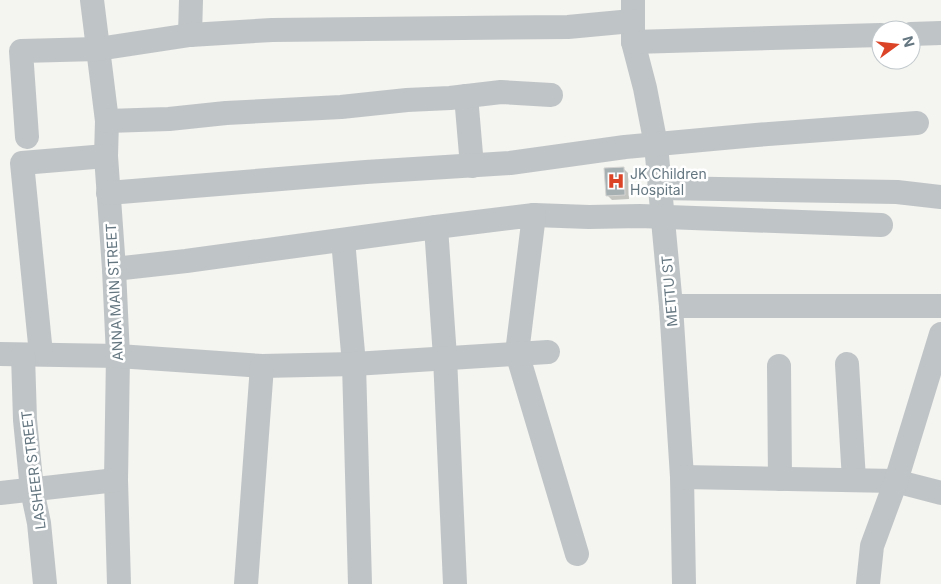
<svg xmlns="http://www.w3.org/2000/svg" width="941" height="584" viewBox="0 0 941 584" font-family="Inter,sans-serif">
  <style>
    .shadow { fill: #0003 }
    .building { fill: #a6afb2; stroke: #d5d5d3 }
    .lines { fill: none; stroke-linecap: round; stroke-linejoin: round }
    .minor { stroke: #bfc4c6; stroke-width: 24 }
    .labels { text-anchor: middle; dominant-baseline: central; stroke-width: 5; stroke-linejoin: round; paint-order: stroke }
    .poi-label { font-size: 14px; fill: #647680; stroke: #fff; text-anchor: start }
    .street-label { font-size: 14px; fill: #647680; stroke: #fff }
  </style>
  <rect width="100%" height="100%" fill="#f4f4f0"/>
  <path class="shadow" d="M623,168L628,173L629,199L612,200L607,195Z"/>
  <path class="building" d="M624,167L625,195L606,196L604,168Z"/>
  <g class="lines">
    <g class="minor">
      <path d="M92,0L107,121L106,156L114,269L118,356L116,480L119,584"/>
      <path d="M633,0V42L645,88L656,145L671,306L682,477L684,584"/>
      <path d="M911,34L941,33"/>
      <path d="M190,35L191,0"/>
      <path d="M633,42L881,35"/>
      <path d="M466,96L472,166"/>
      <path d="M107,121L169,119L226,113L341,107L407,100L450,98L501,92L551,95"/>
      <path d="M27,137L21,51L98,49L190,35L272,30L568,27L632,21"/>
      <path d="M659,188L897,192L941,197"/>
      <path d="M108,193L366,172L510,163L625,147L756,135L917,123"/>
      <path d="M534,215L589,217L640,216L881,225"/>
      <path d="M436,227L534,215L517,353L577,554"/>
      <path d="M343,240L354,364L360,584"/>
      <path d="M114,269L186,261L436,227L445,357L455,584"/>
      <path d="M671,306H941"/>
      <path d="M0,354L118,356L262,366L354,364L548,352"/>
      <path d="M41,354L22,163L106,156"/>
      <path d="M23,355L25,420L32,490L39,523L45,584"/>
      <path d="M847,364L854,480"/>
      <path d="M779,366L780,479"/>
      <path d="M682,477L895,481L941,493"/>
      <path d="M0,493L116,480"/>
      <path d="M246,584L262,366"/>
      <path d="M868,584L872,546L896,481L941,334"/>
    </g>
  </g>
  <defs>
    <g id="hospital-bare" transform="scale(1.35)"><path d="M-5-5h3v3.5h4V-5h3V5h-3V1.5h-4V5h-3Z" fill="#dc4428" stroke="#fff" stroke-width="2.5" paint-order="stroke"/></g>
  </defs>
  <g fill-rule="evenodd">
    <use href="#hospital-bare" x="616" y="181"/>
  </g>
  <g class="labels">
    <g class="poi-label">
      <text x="630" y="173">JK Children<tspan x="630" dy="16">Hospital</tspan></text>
    </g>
    <g class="street-label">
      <text transform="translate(669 291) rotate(-95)">METTU ST</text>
      <text transform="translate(114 292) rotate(-93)">ANNA MAIN STREET</text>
      <text transform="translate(33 470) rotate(-97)">LASHEER STREET</text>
    </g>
  </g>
  <g transform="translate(896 45) rotate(75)"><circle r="24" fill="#ffffff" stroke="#c1c8cc"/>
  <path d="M0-4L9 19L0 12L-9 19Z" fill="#dc4428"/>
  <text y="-8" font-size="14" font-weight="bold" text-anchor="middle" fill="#647680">N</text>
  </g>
</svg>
